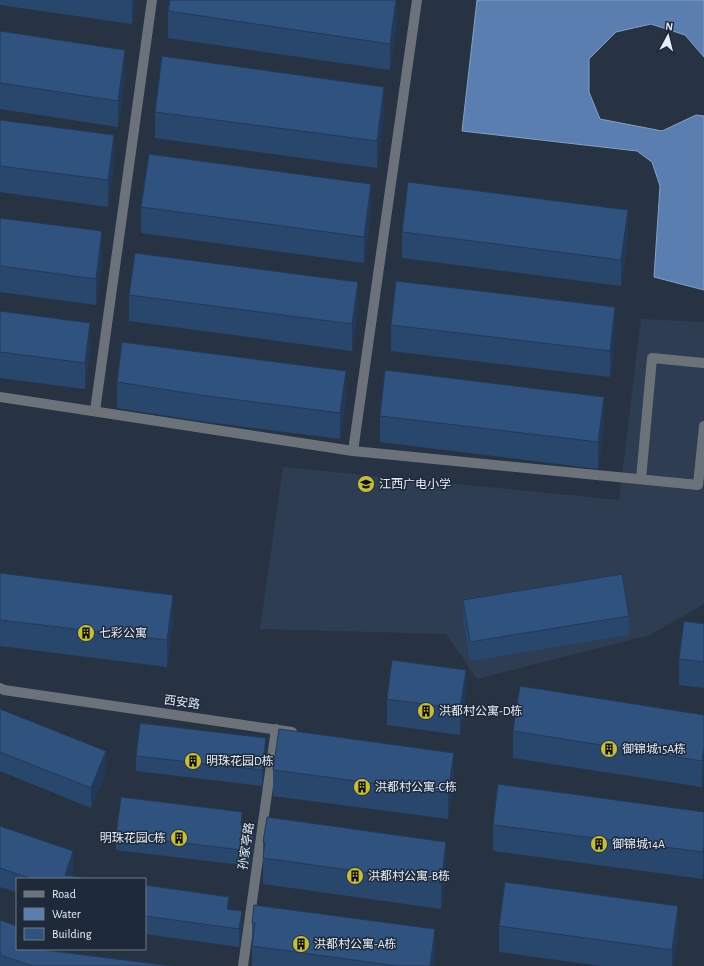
<svg xmlns="http://www.w3.org/2000/svg" width="704" height="966" viewBox="0 0 704 966" font-family="'Alegreya Sans','Noto Sans SC',sans-serif">
  <style>
    .built { fill: #2e3d52 }
    .water { fill: #5a7eaf; stroke: #84a0c5 }
    .lines { fill: none; stroke-linecap: round; stroke-linejoin: round }
    .lane { stroke: #6c727a; stroke-width: 10 }
    .street { stroke: #6c727a; stroke-width: 10 }
    .wall { fill: #29476d }
    .shaded-wall { fill: #223959 }
    .building { fill: #30527f; stroke: #223959 }
    .labels { text-anchor: middle; dominant-baseline: central; stroke-width: 3; stroke-linejoin: round; paint-order: stroke }
    .poi-label { font-size: 12px; fill: #e6eef9; stroke: #1e2939; text-anchor: start }
    .street-label { font-size: 12px; fill: #e6eef9; stroke: #1e2939 }
  </style>
  <rect width="100%" height="100%" fill="#273343"/>
  <path class="built" d="M641,319L704,322V604L650,635L477,679L446,634L260,629L283,467L619,500Z"/>
  <path class="water" d="M477,0H704V57L685,35L651,24L616,32L589,59V92L600,119L662,131L696,115L704,116V290L654,277L660,186L652,162L637,151L462,131Z"/>
  <g class="lines">
    <g class="lane">
      <path d="M0,397L353,451L417,0"/>
      <path d="M95,411L152,0"/>
      <path d="M353,451L698,485L704,426"/>
      <path d="M641,479L652,358L704,363"/>
      <path d="M243,966L276,729"/>
    </g>
    <path class="street" d="M0,688L4,690L292,732"/>
  </g>
  <g class="wall">
    <path d="M0,0H135L132,24L0,5Z"/>
    <path d="M397,0V21L390,70L168,38V11Z"/>
    <path d="M0,31L125,76L118,127L0,109Z"/>
    <path d="M155,112L384,113L377,168L155,138Z"/>
    <path d="M0,120L114,161L108,207L0,192Z"/>
    <path d="M141,207L371,210L364,263L141,233Z"/>
    <path d="M0,218L102,258L96,305L0,292Z"/>
    <path d="M402,232L628,236L621,286L402,258Z"/>
    <path d="M129,295L358,308L352,351L129,321Z"/>
    <path d="M0,311L90,349L85,389L0,378Z"/>
    <path d="M391,325L615,333L610,377L391,351Z"/>
    <path d="M117,382L346,397L340,439L200,421L117,408Z"/>
    <path d="M380,416L604,424L598,469L380,442Z"/>
    <path d="M0,573L173,621L167,667L0,646Z"/>
    <path d="M463,600L629,616V635L470,661L463,619Z"/>
    <path d="M704,624V688L679,685V659Z"/>
    <path d="M466,696L460,735L387,725V699Z"/>
    <path d="M0,709L106,771L91,808L0,771Z"/>
    <path d="M704,715L702,787L513,758V731Z"/>
    <path d="M266,753L262,786L136,771V756Z"/>
    <path d="M273,770L454,779L448,819L273,796Z"/>
    <path d="M704,812L703,879L493,851V825Z"/>
    <path d="M0,826L73,869L71,876L96,879H17V892L0,887Z"/>
    <path d="M116,835L254,842L250,866L116,850Z"/>
    <path d="M263,842L446,868L441,909L263,884Z"/>
    <path d="M145,885L229,910L242,930L239,947L145,934Z"/>
    <path d="M0,920L49,949V950L172,966H0Z"/>
    <path d="M252,923L435,956L433,966H252Z"/>
    <path d="M499,926L678,932L673,966H601L499,952Z"/>
  </g>
  <g class="shaded-wall">
    <path d="M132,0H135L132,24Z"/>
    <path d="M396,0H397V21L390,70V44Z"/>
    <path d="M125,50V76L118,127V101Z"/>
    <path d="M384,87V113L377,168V141Z"/>
    <path d="M114,135V161L108,207V180Z"/>
    <path d="M371,184V210L364,263V237Z"/>
    <path d="M628,210V236L621,286V260Z"/>
    <path d="M102,231V258L96,305V279Z"/>
    <path d="M358,282V308L352,351V324Z"/>
    <path d="M615,307V333L610,377V351Z"/>
    <path d="M90,323V349L85,389V363Z"/>
    <path d="M346,371V397L340,439V413Z"/>
    <path d="M604,397V424L598,469V442Z"/>
    <path d="M173,595V621L167,667V640Z"/>
    <path d="M466,670V696L460,735V709Z"/>
    <path d="M266,738V753L262,786V770Z"/>
    <path d="M704,748V774L702,787V761Z"/>
    <path d="M106,751V771L91,808V788Z"/>
    <path d="M454,753V779L448,819V793Z"/>
    <path d="M242,812V827L241,825Z"/>
    <path d="M254,827V842L250,866V851Z"/>
    <path d="M446,842V868L441,909V883Z"/>
    <path d="M704,846V872L703,879V852Z"/>
    <path d="M73,851V869L70,879L65,875Z"/>
    <path d="M229,897V915L227,909Z"/>
    <path d="M678,906V932L673,966H672V950Z"/>
    <path d="M242,911V930L239,947V929Z"/>
    <path d="M435,929V956L433,966H430Z"/>
  </g>
  <g class="building">
    <path d="M170,0H396L390,44L168,11Z"/>
    <path d="M0,31L125,50L118,101L0,83Z"/>
    <path d="M162,56L384,87L377,141L155,112Z"/>
    <path d="M0,120L114,135L108,180L0,166Z"/>
    <path d="M149,154L371,184L364,237L141,207Z"/>
    <path d="M408,182L628,210L621,260L402,232Z"/>
    <path d="M0,218L102,231L96,279L0,266Z"/>
    <path d="M135,253L358,282L352,324L129,295Z"/>
    <path d="M396,281L615,307L610,351L391,325Z"/>
    <path d="M0,311L90,323L85,363L0,352Z"/>
    <path d="M122,342L346,371L340,413L200,395L117,382Z"/>
    <path d="M385,370L604,397L598,442L380,416Z"/>
    <path d="M0,573L173,595L167,640L0,620Z"/>
    <path d="M622,574L629,616L470,642L463,600Z"/>
    <path d="M684,621L704,624V662L679,659Z"/>
    <path d="M392,660L466,670L460,709L387,699Z"/>
    <path d="M520,686L704,715V748L702,761L513,731Z"/>
    <path d="M0,709L106,751L91,788L0,752Z"/>
    <path d="M140,723L266,738L262,770L136,756Z"/>
    <path d="M279,729L454,753L448,793L273,770Z"/>
    <path d="M498,784L704,812V846L703,852L493,825Z"/>
    <path d="M121,797L242,812L241,825L254,827L250,851L116,835Z"/>
    <path d="M267,817L446,842L441,883L263,858L265,842H263Z"/>
    <path d="M0,826L73,851L65,875L96,879H32L0,868Z"/>
    <path d="M505,882L678,906L672,950L499,926Z"/>
    <path d="M145,885L229,897L227,909L242,911L239,929L145,916Z"/>
    <path d="M254,905L435,929L430,966H397L252,946L255,923H252Z"/>
    <path d="M0,920L17,926V949H45L44,950L172,966H33L0,955Z"/>
  </g>
  <defs>
    <g id="school-disc" transform="scale(0.9)"><circle r="9.5" fill="#c4bd3e" stroke="#1e2939"/><path d="M0-5L7-2L0 1L-7-2ZM-4 1L0 2.5L4 1V4Q0 6-4 4Z" fill="#111"/></g>
    <g id="building-disc" transform="scale(0.9)"><circle r="9.5" fill="#c4bd3e" stroke="#1e2939"/><path d="M-4-6H4V6H1V3H-1V6H-4ZM-2.5-4.3h1.7v1.8h-1.7ZM.8-4.3h1.7v1.8H.8ZM-2.5-1h1.7V.8h-1.7ZM.8-1h1.7V.8H.8Z" fill="#111"/></g>
  </defs>
  <g fill-rule="evenodd">
    <use href="#school-disc" x="366" y="484"/>
    <use href="#building-disc" x="86" y="633"/>
    <use href="#building-disc" x="426" y="711"/>
    <use href="#building-disc" x="609" y="749"/>
    <use href="#building-disc" x="193" y="761"/>
    <use href="#building-disc" x="362" y="787"/>
    <use href="#building-disc" x="179" y="838"/>
    <use href="#building-disc" x="599" y="844"/>
    <use href="#building-disc" x="355" y="876"/>
    <use href="#building-disc" x="301" y="944"/>
  </g>
  <g class="labels">
    <g class="poi-label">
      <text x="379" y="484">江西广电小学</text>
      <text x="99" y="633">七彩公寓</text>
      <text x="439" y="711">洪都村公寓-D栋</text>
      <text x="622" y="749">御锦城15A栋</text>
      <text x="206" y="761">明珠花园D栋</text>
      <text x="375" y="787">洪都村公寓-C栋</text>
      <text x="166" y="838" text-anchor="end">明珠花园C栋</text>
      <text x="612" y="844">御锦城14A</text>
      <text x="368" y="876">洪都村公寓-B栋</text>
      <text x="314" y="944">洪都村公寓-A栋</text>
    </g>
    <g class="street-label">
      <text transform="translate(182 702) rotate(8)">西安路</text>
      <text transform="translate(246 846) rotate(-82)">孙家亭路</text>
    </g>
  </g>
  <rect x="16" y="878" width="130" height="72" fill="#1e2939" stroke="#6e7886"/>
  <rect x="24" y="891" width="20" height="6" fill="#6c727a" stroke="#6e7886"/>
  <text x="52" y="898" font-size="12" fill="#e6eef9">Road</text>
  <rect x="24" y="908" width="20" height="12" fill="#5a7eaf" stroke="#6e7886"/>
  <text x="52" y="918" font-size="12" fill="#e6eef9">Water</text>
  <rect x="24" y="928" width="20" height="12" fill="#30527f" stroke="#6e7886"/>
  <text x="52" y="938" font-size="12" fill="#e6eef9">Building</text>
  <g transform="translate(668 36) rotate(7)" stroke="#1e2939" stroke-width="3" paint-order="stroke">
  <path d="M0-3L7 15L0 10L-7 15Z" fill="#e6eef9"/>
  <text y="-6" font-size="11" font-weight="bold" text-anchor="middle" fill="#e6eef9">N</text>
  </g>
</svg>
